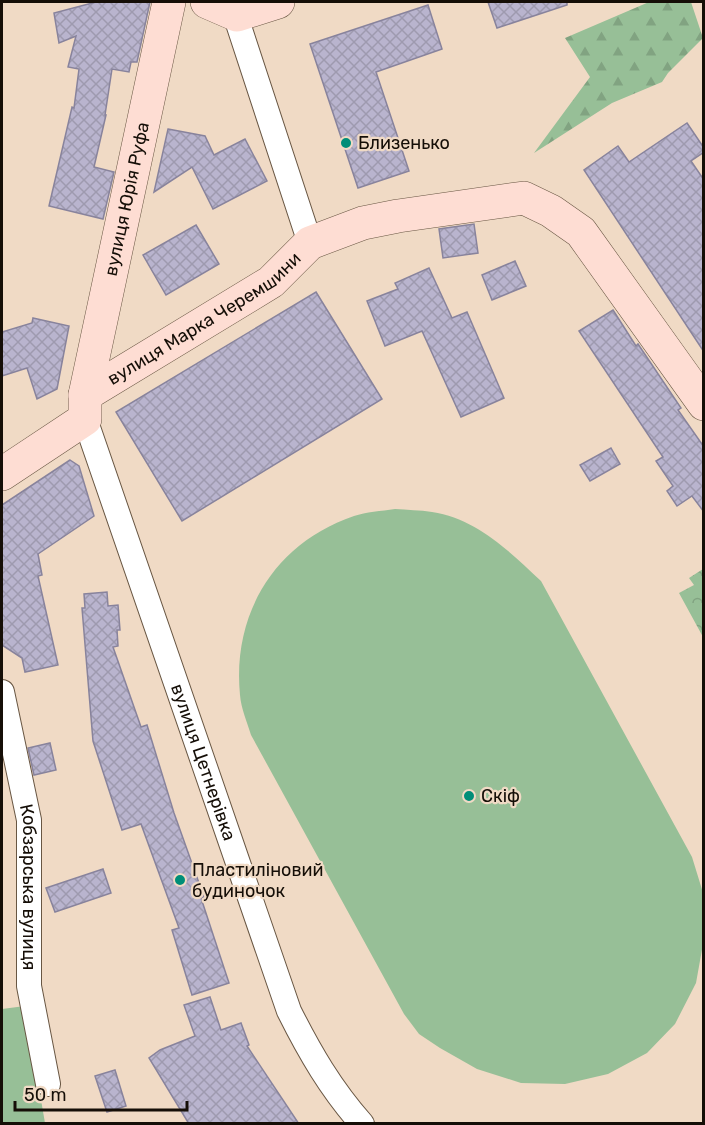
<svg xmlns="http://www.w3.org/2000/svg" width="705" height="1125" viewBox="0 0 705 1125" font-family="Rubik,sans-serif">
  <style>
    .grass { fill: #97bf97 }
    .forest { fill: url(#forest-firs) }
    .park { fill: url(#park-crowns) }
    .building { fill: url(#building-cross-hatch); stroke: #88839c; stroke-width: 1.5 }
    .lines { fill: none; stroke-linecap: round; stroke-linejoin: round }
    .street-casing { stroke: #685643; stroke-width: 26 }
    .secondary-casing { stroke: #685643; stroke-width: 34 }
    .street { stroke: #fff; stroke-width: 24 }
    .secondary { stroke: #feddd3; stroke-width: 33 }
    .poi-dot { fill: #008e78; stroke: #f0dac5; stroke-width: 2 }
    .labels { text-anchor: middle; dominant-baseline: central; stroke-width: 4.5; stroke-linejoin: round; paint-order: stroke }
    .poi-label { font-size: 18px; fill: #150e07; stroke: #f0dac5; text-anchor: start }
    .street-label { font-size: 18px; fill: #150e07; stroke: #f0dac5 }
  </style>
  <defs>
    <pattern id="forest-firs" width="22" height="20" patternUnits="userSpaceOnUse" patternTransform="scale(1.5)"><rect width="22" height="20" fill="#97bf97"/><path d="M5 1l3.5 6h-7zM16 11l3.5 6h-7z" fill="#81a381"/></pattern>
    <pattern id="park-crowns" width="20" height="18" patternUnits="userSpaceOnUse" patternTransform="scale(1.5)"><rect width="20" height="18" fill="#97bf97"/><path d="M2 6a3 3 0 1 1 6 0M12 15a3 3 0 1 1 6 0" fill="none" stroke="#81a381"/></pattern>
    <pattern id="building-cross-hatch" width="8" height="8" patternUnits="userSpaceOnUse" patternTransform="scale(1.5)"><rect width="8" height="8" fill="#b9b4ce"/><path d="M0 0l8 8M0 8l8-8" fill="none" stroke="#9e9aaf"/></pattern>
  </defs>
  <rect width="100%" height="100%" fill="#f0dac5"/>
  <g class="grass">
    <path d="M395,509C407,510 420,510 432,512C477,519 509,551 541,581L692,857L704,896L703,944L696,983L675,1024L647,1053L608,1074L565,1084L521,1083L477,1069L440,1048L419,1034L404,1014L251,735C247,722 241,708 240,695C232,613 275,543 354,516C366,512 381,511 395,509Z"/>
    <path d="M25,1006L45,1123L2,1124V1009Z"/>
  </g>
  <path class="forest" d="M649,2H691L703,38L668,73L662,82L612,103L534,153L590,77L565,38Z"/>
  <path class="park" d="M703,569V637L679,593L694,585L689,578Z"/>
  <g class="building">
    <path d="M96,2H150L137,62H131L129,72L112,69L105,115H106L94,167L114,172L103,219L49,206L72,107L74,108L79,69L68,67L76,36L59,43L54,13Z"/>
    <path d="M488,2H567V5L497,28Z"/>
    <path d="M428,5L442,49L376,72L409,171L358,188L310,44Z"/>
    <path d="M687,123L704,148V152L691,161L704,180V352L584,170L618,146L629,162Z"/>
    <path d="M168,129L205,136L214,155L245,139L267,181L213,209L192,167L154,192Z"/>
    <path d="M474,224L478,253L443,258L439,229Z"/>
    <path d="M196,225L219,264L166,295L143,255Z"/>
    <path d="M515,261L526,286L492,300L482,275Z"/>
    <path d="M429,268L452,318L467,312L504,398L461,417L422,331L385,346L367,301L398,289L395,283Z"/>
    <path d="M316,292L382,399L182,521L116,412Z"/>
    <path d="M613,310L636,346L638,344L681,408L678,410L704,447V512L692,496L677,506L667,491L673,486L656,461L663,457L579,331Z"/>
    <path d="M33,318L69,326L57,389L37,399L27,368L2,376V332L32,323Z"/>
    <path d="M611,448L620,464L590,481L580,465Z"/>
    <path d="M70,460L79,466L94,516L38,554L42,575L38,576L58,665L25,672L22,658L2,645V505Z"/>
    <path d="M107,592L108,606L118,605L120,630H117L118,646L113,647L141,727L147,725L174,813L204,897L201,898L229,983L192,995L172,930L179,928L141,824L122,830L93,741L82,608H85L84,594Z"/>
    <path d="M50,743L56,770L34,775L28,748Z"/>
    <path d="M103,869L111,893L55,912L46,888Z"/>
    <path d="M210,997L221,1030L241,1023L249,1045L247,1046L299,1124H189L149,1058L160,1050L195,1036L184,1005Z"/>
    <path d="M115,1070L126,1106L107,1112L95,1076Z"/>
  </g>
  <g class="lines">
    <g class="street-casing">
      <g id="street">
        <path d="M231,2L310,243"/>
        <path id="s1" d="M85,419L289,1011C310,1053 331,1089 362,1124"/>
        <path id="s2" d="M2,692L29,820V986L48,1084"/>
      </g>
    </g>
    <g class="secondary-casing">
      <g id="secondary">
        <path d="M207,2L237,15L278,2"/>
        <path id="s3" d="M85,395L271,282L310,243L363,223L398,216L524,198L551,211L581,232L704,404"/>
        <path id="s4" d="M2,474L85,419V395L169,2"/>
      </g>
    </g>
    <use href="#street" class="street"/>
    <use href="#secondary" class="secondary"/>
  </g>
  <g class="poi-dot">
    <circle cx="346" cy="143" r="6"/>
    <circle cx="469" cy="796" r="6"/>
    <circle cx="180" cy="880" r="6"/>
  </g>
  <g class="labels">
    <g class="poi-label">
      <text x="358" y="143">Близенько</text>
      <text x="481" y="796">Скіф</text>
      <text x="192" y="870">Пластиліновий<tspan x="192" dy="21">будиночок</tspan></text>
    </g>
    <g class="street-label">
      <text stroke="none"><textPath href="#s4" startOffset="324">вулиця Юрія Руфа</textPath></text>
      <text stroke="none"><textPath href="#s3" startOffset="142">вулиця Марка Черемшини</textPath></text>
      <text stroke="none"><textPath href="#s1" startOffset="363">вулиця Цетнерівка</textPath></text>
      <text stroke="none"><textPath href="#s2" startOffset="198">Кобзарська вулиця</textPath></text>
    </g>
  </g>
  <rect width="705" height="1125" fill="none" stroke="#150e07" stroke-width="6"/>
  <path d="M15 1101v9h172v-9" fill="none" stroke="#150e07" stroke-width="3"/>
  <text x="24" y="1101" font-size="18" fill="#150e07" stroke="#f0dac5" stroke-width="4.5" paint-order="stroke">50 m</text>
</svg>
